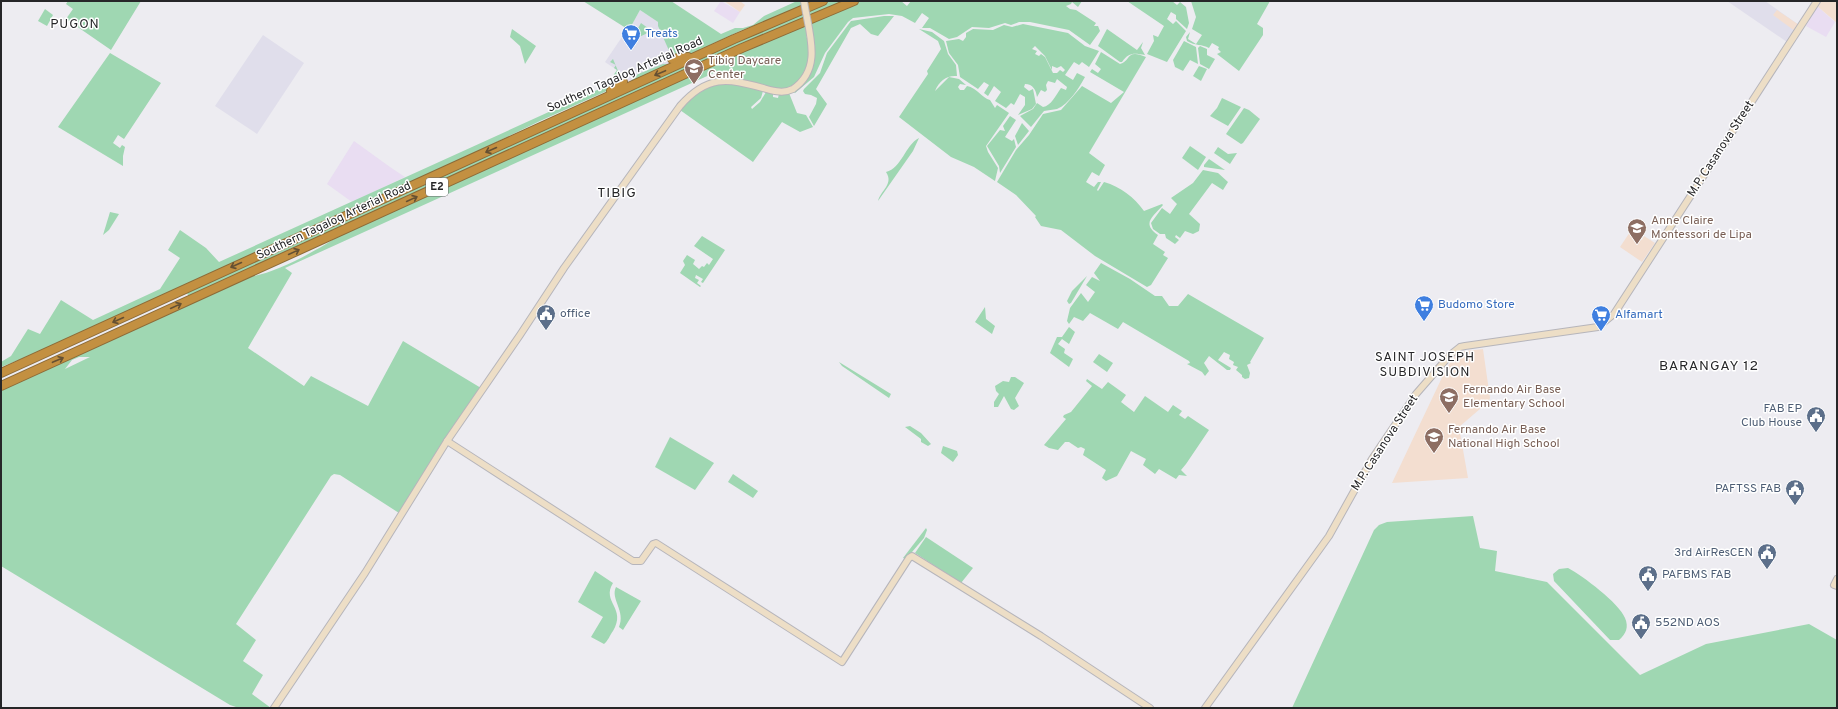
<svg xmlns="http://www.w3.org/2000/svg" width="1838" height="709" viewBox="0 0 1838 709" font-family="Overpass,sans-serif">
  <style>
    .built { fill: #e0deeb }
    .industrial { fill: #e9ddf2 }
    .education { fill: #f3ded0 }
    .green { fill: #9fd7b2; fill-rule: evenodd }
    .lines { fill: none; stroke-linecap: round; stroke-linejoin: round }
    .secondary-casing { stroke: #b6b5bb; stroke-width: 8 }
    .highway-casing { stroke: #8c6b38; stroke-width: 10 }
    .secondary { stroke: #eddec6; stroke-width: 6 }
    .highway { stroke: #c39041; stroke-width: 8 }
    .secondary-bridge-casing { stroke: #b6b5bb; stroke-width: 8; stroke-linecap: butt }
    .secondary-bridge { stroke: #eddec6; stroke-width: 6 }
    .oneway { stroke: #655032 }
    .labels { text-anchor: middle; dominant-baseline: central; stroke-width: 3; stroke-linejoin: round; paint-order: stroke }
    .shield { fill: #fff; stroke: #676768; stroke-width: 1 }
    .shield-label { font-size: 11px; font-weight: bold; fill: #262628 }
    .shop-label { font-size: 12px; fill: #366cbe; stroke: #fff; text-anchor: start }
    .education-label { font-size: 12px; fill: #785e54; stroke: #fff; text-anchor: start }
    .street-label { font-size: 12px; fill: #262628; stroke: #fff }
    .service-label { font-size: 12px; fill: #4e5e75; stroke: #fff; text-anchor: start }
    .neighbourhood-label { font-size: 13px; letter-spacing: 1px; fill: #262628; stroke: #fff }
    .quarter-label { font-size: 14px; letter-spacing: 1px; fill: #262628; stroke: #fff }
  </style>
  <rect width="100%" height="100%" fill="#edecf1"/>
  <g class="built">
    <path d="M1727,1H1765L1799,25L1787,42Z"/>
    <path d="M640,10L658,22L687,59L612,93L607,86L617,70L605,62L624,34L626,35Z"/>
    <path d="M263,35L304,63L257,134L215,106Z"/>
  </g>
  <g class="industrial">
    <path d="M721,1L740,12L733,23L714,11Z"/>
    <path d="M1817,6L1835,22L1826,37L1806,26Z"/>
    <path d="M354,141L390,167L405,177L352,202L327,184Z"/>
  </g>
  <g class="education">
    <path d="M724,1H740L745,5L740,12Z"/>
    <path d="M1820,1H1837V23L1817,6Z"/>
    <path d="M1777,10L1799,25L1795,31L1773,15Z"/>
    <path d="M1630,232L1642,240L1644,236L1655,243L1642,262L1620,247Z"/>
    <path d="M1483,349L1490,398L1488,402L1459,427L1468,478L1392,483L1447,367L1458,352Z"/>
  </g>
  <g class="green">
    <path d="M68,1L77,2L141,1L111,50L66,19L73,9L66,4Z"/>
    <path d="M583,1H671L721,34L735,28H743L753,25L764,16L797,1H815L740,31L686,56L671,55L658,26V22L640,10L629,30Z"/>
    <path d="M828,1H848L189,297L186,291L771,25Z"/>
    <path d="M860,1H901L907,6L911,1H1082L1078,7L1072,2L1071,4L1066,6L1070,9L1076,10L1096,23L1094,26H1098L1100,31L1090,45L1069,30L1030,22H1019L1011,25L1005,23L989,28L972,27L957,37L949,39L930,28H922L929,18L922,13L915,23L902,16L889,14L853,18L848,22L825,53L814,77L795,93L794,92C816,76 818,55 811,30L806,33C807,39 809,47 809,54C810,74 794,93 773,89C753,86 741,78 719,79L716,72L285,268L292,273L248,348L304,386L311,376L368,406L403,341L481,388L399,513L340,475L334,474L331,476L236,624L256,640L243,661L263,675L252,694L271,708H239L230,705L1,566V391L55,364L248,277C275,274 320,249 343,233L730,56ZM79,357H90L65,369L72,360Z"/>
    <path d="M1127,1H1172L1177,5L1180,2L1186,7L1189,23L1187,29L1176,19V15L1171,12L1167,19L1173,24L1176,21L1186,31L1167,62L1147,54L1154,41L1153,35L1158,37L1164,26Z"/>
    <path d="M1191,1H1270L1257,24L1263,28V35L1239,71L1217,54L1221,52L1218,49L1219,47L1212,43L1209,48C1202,44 1195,46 1187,41L1186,37L1190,32L1188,39L1196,44L1202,35L1192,29L1196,17Z"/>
    <path d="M45,9L53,15L47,26L38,21Z"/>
    <path d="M884,16H894L878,36L871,34L860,24L851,28L816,89L827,104L814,126L809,117L816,104L817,98L811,95L805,94L803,91L804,89L820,73L827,53L851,21Z"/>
    <path d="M641,23L652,31L637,38L633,37Z"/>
    <path d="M1023,24L1068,33L1085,46L1099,51L1089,67L1082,62L1079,65L1074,62L1065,75L1073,80L1077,73L1085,77C1079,88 1069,104 1057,109C1053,110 1048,110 1044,111L1031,127L1020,116L1033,109L1037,103L1043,107C1051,106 1056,95 1061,88L1066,90L1067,87L1057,79L1055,83L1048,81L1046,85L1047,90L1045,92L1041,90L1037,97C1036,90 1033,84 1025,84L1024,87L1029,91L1033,89L1036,104L1032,109L1018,115L1025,105V97L1020,94L1014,105L1011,103L1006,108L995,101L1001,92L994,86L988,96L984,93L989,85L984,82L978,89L960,77L958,65L949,53L946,41L959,39L963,41L966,37V33L973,29L993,30L1004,25L1012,27ZM1035,46L1045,56L1052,70V66L1057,68L1061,66L1065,70L1063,72L1060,70L1057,73H1053L1045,57L1041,54L1039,56L1035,54L1037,51L1032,49Z"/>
    <path d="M512,29L536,46L525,64L520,46L510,37Z"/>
    <path d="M919,29L932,32L944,41L948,54L956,65L957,76C947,75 939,81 935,91L949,77L959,79L966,85L960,84L958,87L960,90H964L967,86C977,88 982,98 990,100L995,108L997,105L1009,113L986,146L988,152L998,168L995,181L974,167L951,157L899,117L928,74L927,71L941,49L938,41Z"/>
    <path d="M1107,29L1137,50L1143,42L1141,48L1145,55C1134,53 1129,52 1122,62H1120L1098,46Z"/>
    <path d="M1184,41L1196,47L1198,64L1190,60L1183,71L1175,67L1173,60Z"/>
    <path d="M1200,46L1207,49V55L1215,59L1209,69L1200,64L1198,48Z"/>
    <path d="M1101,52L1120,64C1131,61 1126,48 1146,57L1089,153L1105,165L1099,176L1092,172L1086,182L1094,187L1098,182H1101L1097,190L1098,191L1104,182C1121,187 1134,197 1144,211L1162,204L1163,205C1153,217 1141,223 1158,235L1153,244L1165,252L1163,255L1168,258L1151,285L1147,287L1095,256L1061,230L1041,226L1035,217L1036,216L1016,195L997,182L1016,150L1029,135L1043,114L1061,110L1082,86L1111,103L1124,92L1090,72L1092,69L1098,73L1101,69L1095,64Z"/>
    <path d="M110,53L161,83L124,139L118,135L113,143L120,148L122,145L125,147L123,156V166L58,127Z"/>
    <path d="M613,59L621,78L609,90L540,121L464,158L64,342L1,367V362L11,356L28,329L40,334L61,300L93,320L160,289L180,258L168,250L180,230L206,248L219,262L606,86L617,70L614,68L616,65L610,62Z"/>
    <path d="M663,64H672L630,82L638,74Z"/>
    <path d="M1199,66L1207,69L1201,81L1193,76Z"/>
    <path d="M726,82L763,91L761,98L751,107L752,109L760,102L766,92L773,94V97L778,98L779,94L789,93L797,113L806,115L813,127L800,132L782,122L753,162L680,110C695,93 704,88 726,82Z"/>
    <path d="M1222,98L1241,107L1228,126L1210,116L1217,108Z"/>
    <path d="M1244,108L1249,110L1260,119L1243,143L1241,144L1226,134Z"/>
    <path d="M1010,116L1016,120L1005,137L1012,141L1014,139L1016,147L1000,173L999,166L987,146L1000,130L1005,131L1003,126Z"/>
    <path d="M1022,123L1029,131L1018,145L1015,136Z"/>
    <path d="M919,138L913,151L878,201C881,190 894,184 886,172C902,168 905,145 919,138Z"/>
    <path d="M1190,146L1206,157L1198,170L1182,158Z"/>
    <path d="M1218,147L1228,154L1237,153L1230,164L1214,153Z"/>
    <path d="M1209,159L1225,170L1204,167V165Z"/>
    <path d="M1203,170L1218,173L1228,182L1223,190L1212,183L1189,214L1200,224L1199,231L1193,234L1185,231L1180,238L1176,235L1175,237L1179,240L1175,244L1166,238L1165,234H1160L1153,229L1151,223L1162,208L1170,214L1177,204L1171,198L1193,183Z"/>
    <path d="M110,212L119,214L109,230L103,235Z"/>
    <path d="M702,236L725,250L703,283L701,282L703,279L696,275L695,278L699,280L697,283L701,286L700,287L680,273L685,265L683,261L687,255L695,260L693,264L699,269L702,266L704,267L707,263L709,265L713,259L694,246Z"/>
    <path d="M1101,263L1130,279L1155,296H1162L1169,306H1178L1188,294L1264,338L1250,362L1251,363L1247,365L1250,373L1249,378L1245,379L1242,377V375L1236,370L1238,367L1233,365L1234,362L1229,359L1230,355L1224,352L1218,360L1231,368L1230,370H1227L1209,356L1204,363L1209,371L1205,376L1202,372L1187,364L1190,363L1189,361L1123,322L1118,329L1090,313L1083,321L1074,317L1069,324L1067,321L1070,308L1081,293L1088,302L1095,292L1086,285L1092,277L1100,281L1094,273Z"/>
    <path d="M1087,276L1071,303L1069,304L1067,301L1072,291Z"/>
    <path d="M985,307L986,319L995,326L992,334L975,322Z"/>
    <path d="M1069,327L1075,332L1069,344L1062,339L1058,344L1065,349L1064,353L1073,359L1069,367L1050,353L1057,337H1062Z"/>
    <path d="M1099,354L1113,363L1107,372L1093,362Z"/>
    <path d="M839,362L891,394L889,398L842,366Z"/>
    <path d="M1011,377H1015L1024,383L1015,398L1019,406L1014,410L1011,409L1004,396L998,407H994V402L999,394L996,391L995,386L1003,381L1009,382Z"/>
    <path d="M1087,379L1102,389L1108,382L1126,395L1121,402L1134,412L1145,396L1168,412L1173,405L1182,411L1179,415L1185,419L1188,416L1209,430L1186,464L1181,470L1187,476L1179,475L1176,479L1159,469L1155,474L1143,465L1146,459L1131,451L1117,476L1106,481L1102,478L1106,470L1083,455L1085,449L1081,447L1078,448L1069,442H1065L1058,450L1049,448L1044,445L1066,419L1063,417L1064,415L1071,412L1092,386L1086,381Z"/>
    <path d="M910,426L921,433L931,444L928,446L921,442V439L905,427Z"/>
    <path d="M670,437L714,463L695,490L655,467Z"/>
    <path d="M943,446L957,451L958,455L953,462L941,453Z"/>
    <path d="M733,474L758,491L753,498L728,482Z"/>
    <path d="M1473,516L1480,548L1497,551L1495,571L1547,582L1640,675L1706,644L1809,624L1837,640V708H1292L1374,530L1379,525L1387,522Z"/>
    <path d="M926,528L927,530L924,538L906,559L903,558Z"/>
    <path d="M926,537L973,568L961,583L915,553Z"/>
    <path d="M1568,568C1583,576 1619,603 1625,618C1629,627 1626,634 1619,640H1610L1554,581L1553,574L1559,569Z"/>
    <path d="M595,571L613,583C601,602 627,608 613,631C610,635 608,641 604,644L591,637L603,617L578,602Z"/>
    <path d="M616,587L641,601L623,630L619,627C626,611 610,599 616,587Z"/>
  </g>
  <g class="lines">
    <g class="secondary-casing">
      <g id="secondary">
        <path d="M447,441L633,561H641L653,544L656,543L842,662L909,558L912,556L1041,636L1150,708"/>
        <path d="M1837,579L1834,585L1837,586"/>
        <path d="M274,708L365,573L447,441L520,335L564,268L680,106C707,75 727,78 763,88C774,91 783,94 793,89"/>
        <path d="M1205,708L1329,536L1372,459L1416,394L1450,355L1460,347L1465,346L1598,327L1614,314L1817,1"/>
      </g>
    </g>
    <g class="highway-casing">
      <g id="highway">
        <path d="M672,59L688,57"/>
        <path d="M611,91L623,82"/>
        <path d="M1,373L734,39L823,1"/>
        <path d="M1,386L742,48L854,1"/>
      </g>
    </g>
    <use href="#secondary" class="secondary"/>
    <use href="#highway" class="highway"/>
    <g class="secondary-bridge-casing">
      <path id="secondary-bridge" d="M793,89C824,68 808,31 804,1"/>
    </g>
    <use href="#secondary-bridge" class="secondary-bridge"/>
  </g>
  <defs><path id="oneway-shaft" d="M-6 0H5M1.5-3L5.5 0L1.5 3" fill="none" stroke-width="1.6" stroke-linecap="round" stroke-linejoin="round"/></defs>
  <g class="oneway">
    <use href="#oneway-shaft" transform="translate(660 73) rotate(157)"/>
    <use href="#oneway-shaft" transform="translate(491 150) rotate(156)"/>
    <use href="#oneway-shaft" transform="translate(412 199) rotate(-25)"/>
    <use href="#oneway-shaft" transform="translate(294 252) rotate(-25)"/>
    <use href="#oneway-shaft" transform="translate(236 265) rotate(156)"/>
    <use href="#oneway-shaft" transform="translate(176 306) rotate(-25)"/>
    <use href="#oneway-shaft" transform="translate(118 320) rotate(156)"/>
    <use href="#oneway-shaft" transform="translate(58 360) rotate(-23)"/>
  </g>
  <defs>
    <g id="supermarket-pin" transform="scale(1)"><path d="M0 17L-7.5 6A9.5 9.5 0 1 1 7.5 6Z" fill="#3f7fe0" stroke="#fff"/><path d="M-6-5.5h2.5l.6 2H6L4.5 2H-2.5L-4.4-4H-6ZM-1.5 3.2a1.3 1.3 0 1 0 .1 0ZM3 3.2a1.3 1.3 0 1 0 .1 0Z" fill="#fff"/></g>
    <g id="school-pin" transform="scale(1)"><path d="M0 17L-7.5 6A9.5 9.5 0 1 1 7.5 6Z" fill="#8d6e63" stroke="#fff"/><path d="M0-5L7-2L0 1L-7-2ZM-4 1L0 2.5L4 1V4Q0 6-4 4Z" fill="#fff"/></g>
    <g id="civic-pin" transform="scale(1)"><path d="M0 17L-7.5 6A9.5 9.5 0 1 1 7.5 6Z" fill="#5c6f8a" stroke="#fff"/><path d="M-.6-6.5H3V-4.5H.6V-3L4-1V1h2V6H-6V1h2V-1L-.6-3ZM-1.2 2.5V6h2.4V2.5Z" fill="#fff"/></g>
  </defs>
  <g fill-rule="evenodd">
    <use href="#supermarket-pin" x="631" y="34"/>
    <use href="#school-pin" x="694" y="68"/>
    <use href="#school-pin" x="1637" y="228"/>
    <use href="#supermarket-pin" x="1424" y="305"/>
    <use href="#civic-pin" x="546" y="314"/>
    <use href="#supermarket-pin" x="1601" y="315"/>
    <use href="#school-pin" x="1449" y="397"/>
    <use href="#civic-pin" x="1816" y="416"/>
    <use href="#school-pin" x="1434" y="437"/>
    <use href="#civic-pin" x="1795" y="489"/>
    <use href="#civic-pin" x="1767" y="553"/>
    <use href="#civic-pin" x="1648" y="575"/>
    <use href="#civic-pin" x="1641" y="623"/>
  </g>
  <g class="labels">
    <rect class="shield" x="426" y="178" width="22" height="18" rx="3"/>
    <g class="shield-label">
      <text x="437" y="187">E2</text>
    </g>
    <g class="shop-label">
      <text x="645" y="34">Treats</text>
      <text x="1438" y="305">Budomo Store</text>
      <text x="1615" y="315">Alfamart</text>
    </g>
    <g class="education-label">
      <text x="708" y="61">Tibig Daycare<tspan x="708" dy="14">Center</tspan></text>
      <text x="1651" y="221">Anne Claire<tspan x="1651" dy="14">Montessori de Lipa</tspan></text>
      <text x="1463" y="390">Fernando Air Base<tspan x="1463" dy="14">Elementary School</tspan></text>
      <text x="1448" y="430">Fernando Air Base<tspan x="1448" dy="14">National High School</tspan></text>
    </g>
    <g class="street-label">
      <text transform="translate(625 75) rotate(-24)">Southern Tagalog Arterial Road</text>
      <text transform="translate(1721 149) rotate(-57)">M.P. Casanova Street</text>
      <text transform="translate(334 221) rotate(-25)">Southern Tagalog Arterial Road</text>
      <text transform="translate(1385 443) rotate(-57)">M.P. Casanova Street</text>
    </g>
    <g class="service-label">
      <text x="560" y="314">office</text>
      <text x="1802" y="409" text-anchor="end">FAB EP<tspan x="1802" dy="14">Club House</tspan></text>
      <text x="1781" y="489" text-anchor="end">PAFTSS FAB</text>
      <text x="1753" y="553" text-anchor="end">3rd AirResCEN</text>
      <text x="1662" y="575">PAFBMS FAB</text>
      <text x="1655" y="623">552ND AOS</text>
    </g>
    <g class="neighbourhood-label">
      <text x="75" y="25">PUGON</text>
      <text x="1425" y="358">SAINT JOSEPH<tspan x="1425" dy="15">SUBDIVISION</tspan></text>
    </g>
    <g class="quarter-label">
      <text x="617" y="193">TIBIG</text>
      <text x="1709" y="366">BARANGAY 12</text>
    </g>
  </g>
  <rect width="1838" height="709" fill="none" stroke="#262628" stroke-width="4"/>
</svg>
